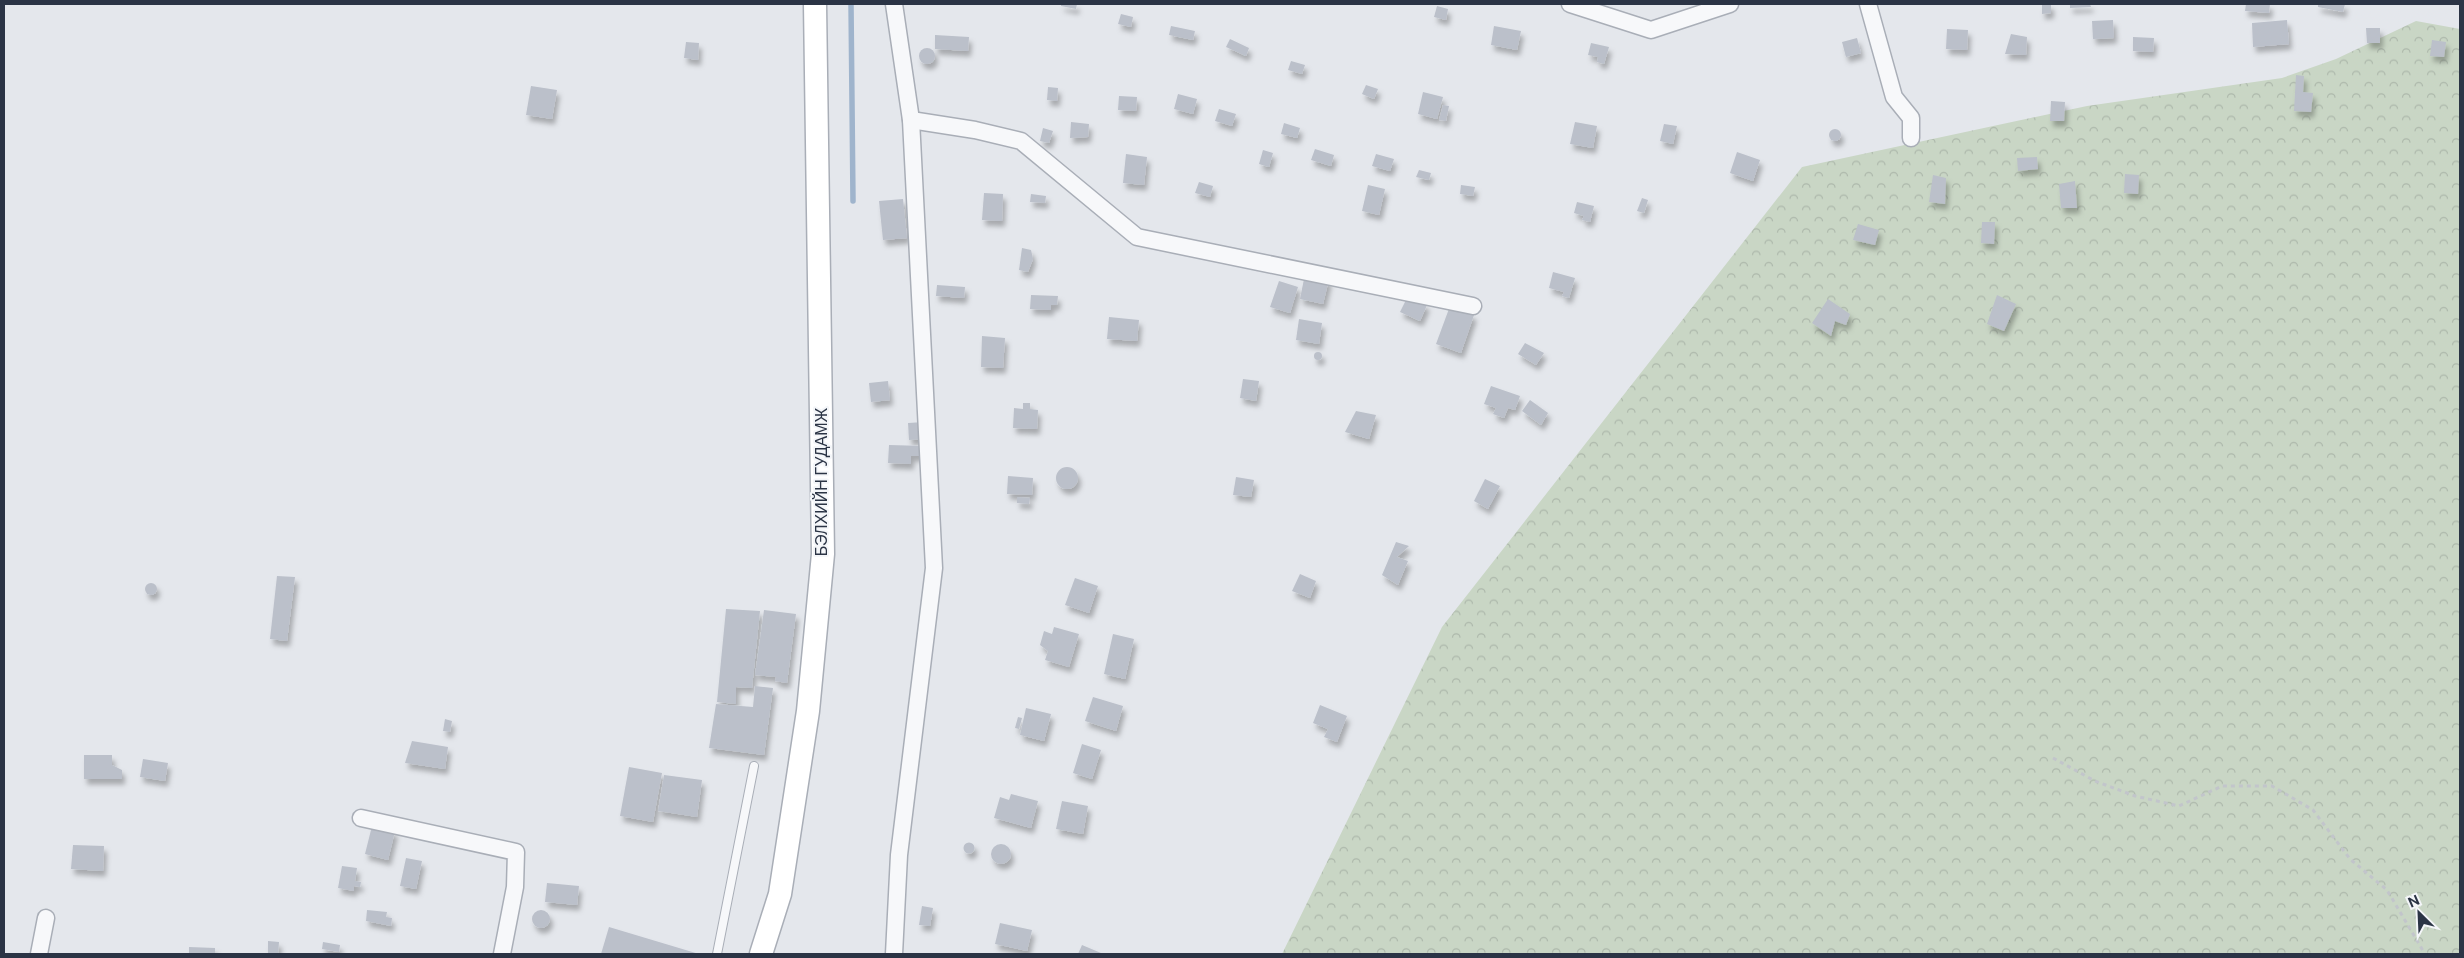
<svg xmlns="http://www.w3.org/2000/svg" width="2464" height="958" viewBox="0 0 2464 958" font-family="'Public Sans',sans-serif">
  <style>
    .forest { fill: url(#forest-crowns) }
    .lines { fill: none; stroke-linecap: round; stroke-linejoin: round }
    .stream { stroke: #9fb4cc; stroke-width: 5.5 }
    .building { fill: #bbc0ca; filter: url(#shadow) }
    .service-casing { stroke: #a9aeb7; stroke-width: 10 }
    .minor-casing { stroke: #a9aeb7; stroke-width: 19 }
    .secondary-casing { stroke: #a9aeb7; stroke-width: 25 }
    .path { stroke: #c2c5cb; stroke-width: 3; stroke-dasharray: 4 4; stroke-linecap: butt }
    .service { stroke: #f7f8fa; stroke-width: 8 }
    .minor { stroke: #f7f8fa; stroke-width: 16 }
    .secondary { stroke: #fff; stroke-width: 22 }
    .labels { text-anchor: middle; dominant-baseline: central; stroke-width: 4; stroke-linejoin: round; paint-order: stroke }
    .street-label { font-size: 16px; fill: #2b3445; stroke: #f4f6f9 }
  </style>
  <defs>
    <pattern id="forest-crowns" width="20" height="18" patternUnits="userSpaceOnUse" patternTransform="scale(1.25)"><rect width="20" height="18" fill="#c9d6c5"/><path d="M2 6a3 3 0 1 1 6 0M12 15a3 3 0 1 1 6 0" fill="none" stroke="#adb8ab"/></pattern>
    <filter id="shadow"><feDropShadow dx="3" dy="5.5" stdDeviation="2.5" flood-color="#0004"/></filter>
  </defs>
  <rect width="100%" height="100%" fill="#e4e7ec"/>
  <path class="forest" d="M2416,21L2460,29V954H1282L1442,627L1802,167L2087,106L2282,78L2336,59Z"/>
  <g class="lines">
    <path class="stream" d="M851,4L853,201"/>
  </g>
  <g class="building">
    <path d="M1061,4H1077L1076,9L1061,6Z"/>
    <path d="M2042,4H2051V13L2042,14Z"/>
    <path d="M2070,4H2090L2091,7L2070,8Z"/>
    <path d="M2246,4H2270L2269,13L2245,11Z"/>
    <path d="M2318,4H2345L2343,12L2318,7Z"/>
    <path d="M1437,6L1448,9L1446,20L1434,17Z"/>
    <path d="M1121,14L1133,17L1131,27L1118,24Z"/>
    <path d="M2113,20L2114,38L2093,39L2092,21Z"/>
    <path d="M2287,20L2289,44L2253,47L2252,23Z"/>
    <path d="M1171,26L1195,31L1193,40L1169,35Z"/>
    <path d="M1494,26L1521,31L1517,50L1491,45Z"/>
    <path d="M2366,28H2380V43H2367Z"/>
    <path d="M1947,29L1968,30L1967,50L1946,49Z"/>
    <path d="M2011,34L2027,37L2026,55L2005,54Z"/>
    <path d="M935,35L969,37L968,51L935,49Z"/>
    <path d="M2133,37L2154,38L2153,52L2133,51Z"/>
    <path d="M1857,38L1861,53L1846,57L1842,42Z"/>
    <path d="M1230,39L1249,48L1246,56L1226,47Z"/>
    <path d="M2432,40L2446,42L2444,57L2430,56Z"/>
    <path d="M686,42L699,43L698,60L684,58Z"/>
    <path d="M1591,43L1609,47L1604,64L1597,62L1598,57L1588,55Z"/>
    <circle cx="927" cy="56" r="8"/>
    <path d="M1291,61L1305,65L1302,74L1288,70Z"/>
    <path d="M2296,75L2304,76L2303,92L2313,93L2311,112L2294,111Z"/>
    <path d="M1366,85L1378,89L1374,99L1362,94Z"/>
    <path d="M531,86L557,90L552,119L526,115Z"/>
    <path d="M1048,87L1058,88L1057,101L1047,100Z"/>
    <path d="M1423,92L1443,97L1437,119L1418,114Z"/>
    <path d="M1178,94L1197,99L1193,114L1174,109Z"/>
    <path d="M1119,96L1137,97L1136,111L1118,110Z"/>
    <path d="M2051,101L2065,102L2064,121H2050Z"/>
    <path d="M1443,105L1449,106L1446,121L1439,120Z"/>
    <path d="M1219,109L1236,114L1232,126L1215,121Z"/>
    <path d="M1071,122L1089,124L1088,137L1070,138Z"/>
    <path d="M1575,122L1597,126L1593,148L1570,144Z"/>
    <path d="M1284,123L1300,128L1297,138L1281,134Z"/>
    <path d="M1664,124L1677,126L1673,144L1660,141Z"/>
    <path d="M1043,128L1053,131L1049,143L1040,141Z"/>
    <circle cx="1835" cy="135" r="6"/>
    <path d="M1315,149L1334,155L1331,166L1311,160Z"/>
    <path d="M1263,150L1273,153L1269,167L1259,164Z"/>
    <path d="M1737,152L1760,160L1753,181L1730,173Z"/>
    <path d="M1126,154L1147,157L1144,185L1123,183Z"/>
    <path d="M1376,154L1394,159L1390,171L1372,166Z"/>
    <path d="M2037,157L2038,169L2018,171L2017,158Z"/>
    <path d="M1419,170L1431,173L1429,180L1416,177Z"/>
    <path d="M2125,174L2139,175L2138,194L2124,193Z"/>
    <path d="M1933,175L1946,178L1945,204L1929,202Z"/>
    <path d="M2075,181L2077,208H2061L2059,184Z"/>
    <path d="M1199,182L1213,186L1210,197L1195,193Z"/>
    <path d="M1368,185L1385,189L1379,215L1362,211Z"/>
    <path d="M1461,185L1475,187L1473,196L1460,194Z"/>
    <path d="M984,193L1003,194L1002,221L982,220Z"/>
    <path d="M1031,194L1046,196L1045,203L1030,202Z"/>
    <path d="M1642,198L1648,200L1644,213L1637,211Z"/>
    <path d="M903,199L907,238L883,240L879,201Z"/>
    <path d="M1577,202L1594,206L1590,222L1582,220L1584,216L1574,213Z"/>
    <path d="M1982,222H1995L1994,244L1981,243Z"/>
    <path d="M1858,224L1879,230L1875,245L1853,240Z"/>
    <path d="M1022,248L1031,250L1033,259L1028,272L1019,270Z"/>
    <path d="M1553,272L1575,278L1569,298L1562,296L1564,292L1549,288Z"/>
    <path d="M1305,274L1329,279L1323,304L1300,299Z"/>
    <path d="M1279,281L1298,287L1290,313L1270,307Z"/>
    <path d="M937,285L965,287L964,298L936,296Z"/>
    <path d="M1031,295L1058,296L1057,305H1051V310L1030,309Z"/>
    <path d="M1997,295L2016,304L2004,331L1987,324Z"/>
    <path d="M1408,296L1427,305L1420,321L1400,312Z"/>
    <path d="M1828,299L1850,314L1846,325L1835,321L1831,336L1812,323Z"/>
    <path d="M1450,306L1474,315L1461,353L1436,344Z"/>
    <path d="M1109,317L1139,320L1137,341L1107,339Z"/>
    <path d="M1299,319L1322,323L1319,344L1296,340Z"/>
    <path d="M982,336L1005,338L1003,368L981,367Z"/>
    <path d="M1525,343L1544,353L1536,365L1518,354Z"/>
    <circle cx="1318" cy="356" r="4"/>
    <path d="M1243,379L1259,381L1256,401L1240,398Z"/>
    <path d="M888,381L890,400L871,402L869,383Z"/>
    <path d="M1491,386L1520,396L1515,410L1508,408L1504,418L1493,414L1496,408L1484,404Z"/>
    <path d="M1530,400L1548,413L1541,425L1522,411Z"/>
    <path d="M1023,403H1030V409L1038,410L1037,429L1013,428L1014,408L1023,409Z"/>
    <path d="M1356,411L1376,415L1369,439L1345,432Z"/>
    <path d="M924,422L925,439L909,440L908,423Z"/>
    <path d="M889,445L925,446V456H911V464L888,463Z"/>
    <circle cx="1067" cy="478" r="11"/>
    <path d="M1008,476L1033,478L1032,495L1007,494Z"/>
    <path d="M1236,477L1254,480L1251,497L1233,495Z"/>
    <path d="M1485,479L1500,486L1488,509L1474,501Z"/>
    <path d="M1017,497L1030,498L1029,504L1017,503Z"/>
    <path d="M1396,542L1409,546L1397,557L1408,561L1398,585L1382,575Z"/>
    <path d="M1300,574L1316,581L1310,598L1292,591Z"/>
    <path d="M277,576L295,577L287,641L270,639Z"/>
    <path d="M1075,578L1098,586L1089,613L1065,605Z"/>
    <circle cx="151" cy="589" r="6"/>
    <path d="M726,609L760,611L752,688L736,687V704L717,702Z"/>
    <path d="M764,610L796,614L787,683L775,681L776,677L755,675Z"/>
    <path d="M1054,627L1079,634L1069,667L1045,660L1048,651L1040,645L1044,631L1052,634Z"/>
    <path d="M1113,634L1134,639L1125,679L1104,674Z"/>
    <path d="M755,686L773,688L764,755L709,748L716,704L753,707Z"/>
    <path d="M1093,697L1123,706L1116,731L1085,721Z"/>
    <path d="M1320,705L1347,716L1337,742L1324,737L1328,729L1313,723Z"/>
    <path d="M1026,708L1051,714L1044,741L1020,735Z"/>
    <path d="M1018,717L1022,718L1019,729L1015,728Z"/>
    <path d="M445,719L452,721L450,732L443,731Z"/>
    <path d="M412,741L448,747L445,769L405,763Z"/>
    <path d="M1082,744L1101,750L1092,779L1073,773Z"/>
    <path d="M84,755H112V765L122,770V779H84Z"/>
    <path d="M143,759L168,763L165,781L140,777Z"/>
    <path d="M629,767L662,773L653,822L620,816Z"/>
    <path d="M664,775L702,780L697,817L658,811Z"/>
    <path d="M1011,794L1038,801L1031,828L994,818L1000,797L1009,800Z"/>
    <path d="M1062,801L1088,806L1083,834L1056,829Z"/>
    <path d="M372,826L395,831L388,860L365,854Z"/>
    <circle cx="969" cy="848" r="5.5"/>
    <circle cx="1001" cy="854" r="10"/>
    <path d="M73,845L104,846L103,871L71,869Z"/>
    <path d="M406,858L422,861L416,889L400,886Z"/>
    <path d="M342,866L357,868L355,881L361,882L360,887L354,886V891L338,888Z"/>
    <path d="M547,883L579,886L577,905L545,902Z"/>
    <path d="M922,906L933,908L930,926L919,925Z"/>
    <circle cx="541" cy="919" r="9"/>
    <path d="M367,910L387,912L386,917L392,918L391,926L366,921Z"/>
    <path d="M1000,923L1032,930L1027,951L995,944Z"/>
    <path d="M609,927L699,954H601Z"/>
    <path d="M268,941L279,942L278,954L268,953Z"/>
    <path d="M323,942L340,945L339,952L322,949Z"/>
    <path d="M1082,945L1101,953V954H1078Z"/>
    <path d="M189,947L215,948V954H189Z"/>
  </g>
  <g class="lines">
    <g class="service-casing">
      <path id="service" d="M717,954L754,766"/>
    </g>
    <g class="minor-casing">
      <g id="minor">
        <path d="M894,4L911,120L934,568L899,855L894,954"/>
        <path d="M1570,4L1651,30L1730,4"/>
        <path d="M1868,4L1894,97L1911,118V138"/>
        <path d="M911,120L975,130L1021,141L1137,237L1473,306"/>
        <path d="M361,818L516,852L515,887L502,954"/>
        <path d="M39,954L46,918"/>
      </g>
    </g>
    <g class="secondary-casing">
      <path id="secondary" d="M761,954L780,894L808,711L823,554L815,4"/>
    </g>
    <path class="path" d="M2053,758L2095,781L2135,796L2179,806L2222,786H2272L2313,810L2350,859L2387,890L2425,954"/>
    <use href="#service" class="service"/>
    <use href="#minor" class="minor"/>
    <use href="#secondary" class="secondary"/>
  </g>
  <g class="labels">
    <g class="street-label">
      <text transform="translate(821 482) rotate(-90)">БЭЛХИЙН ГУДАМЖ</text>
    </g>
  </g>
  <rect width="2464" height="958" fill="none" stroke="#2b3445" stroke-width="10"/>
  <g transform="translate(2419 913) rotate(336)" stroke="#f4f6f9" stroke-width="4" paint-order="stroke">
  <path d="M0-4L9 19L0 12L-9 19Z" fill="#2b3445"/>
  <text y="-8" font-size="14" font-weight="bold" text-anchor="middle" fill="#2b3445">N</text>
  </g>
</svg>
